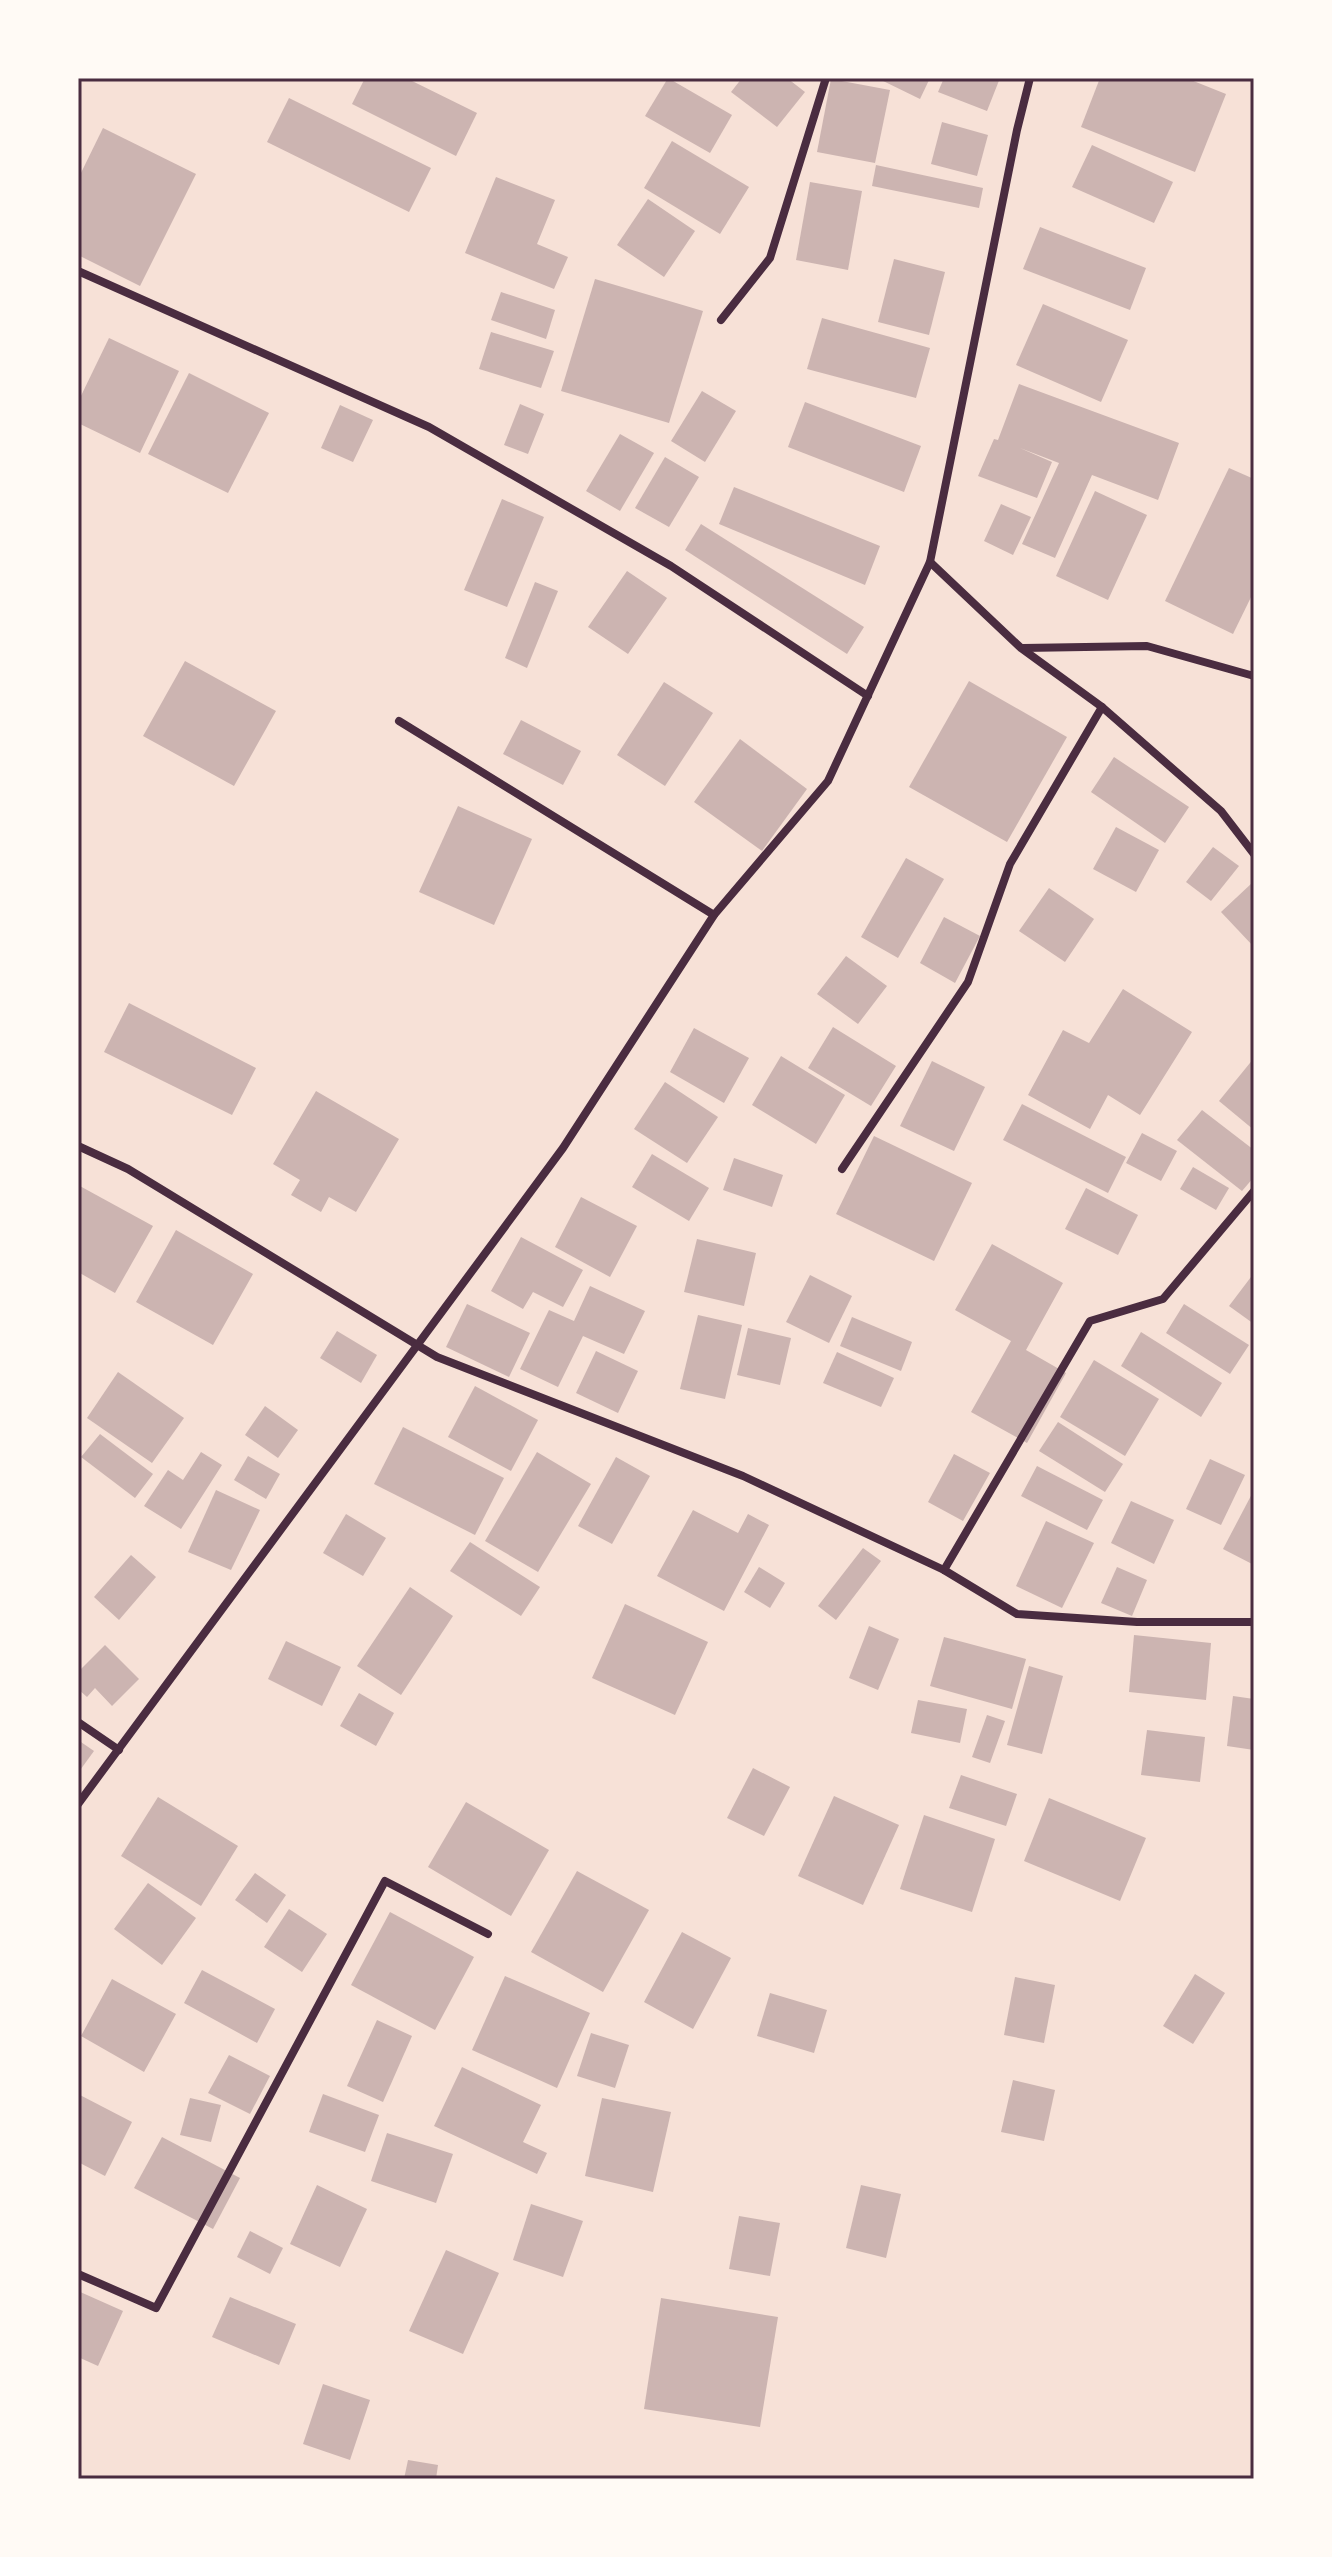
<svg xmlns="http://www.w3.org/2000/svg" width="1332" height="2557" viewBox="0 0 1332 2557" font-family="'Sofia Sans Condensed',sans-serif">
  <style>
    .building { fill: #ccb4b1 }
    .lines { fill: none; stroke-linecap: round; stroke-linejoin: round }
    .minor { stroke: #4a2c40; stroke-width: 8 }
    .neatline { fill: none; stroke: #4a2c40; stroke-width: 3 }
  </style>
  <rect width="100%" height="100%" fill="#f7e1d7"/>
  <g class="building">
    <path d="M365,78H406L477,113L456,156L352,104Z"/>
    <path d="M668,78L732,115L710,153L645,116Z"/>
    <path d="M742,78H787L805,92L777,127L731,92Z"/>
    <path d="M877,78H930L920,99Z"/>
    <path d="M944,78H1000L987,111L938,92Z"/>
    <path d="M1100,78H1186L1226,94L1195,172L1081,127Z"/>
    <path d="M831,79L890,90L875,163L817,152Z"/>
    <path d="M289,98L431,168L409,212L267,142Z"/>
    <path d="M942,122L988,135L977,176L931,164Z"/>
    <path d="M103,128L196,174L140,286L78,255V179Z"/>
    <path d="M672,141L749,187L720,234L644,188Z"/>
    <path d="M1092,145L1173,182L1154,223L1072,187Z"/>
    <path d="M876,165L983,188L979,208L872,186Z"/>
    <path d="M496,177L555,200L537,244L568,257L554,289L465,253Z"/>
    <path d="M810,182L862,191L848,270L796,260Z"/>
    <path d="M648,199L695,231L664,277L617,245Z"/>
    <path d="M1040,227L1146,268L1130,310L1023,269Z"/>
    <path d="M894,259L945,272L929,335L878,322Z"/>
    <path d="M595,279L703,311L669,423L561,391Z"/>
    <path d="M501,292L555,310L546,339L491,320Z"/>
    <path d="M1043,304L1128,340L1101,402L1016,365Z"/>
    <path d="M822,318L930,348L916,398L807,369Z"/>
    <path d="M491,332L554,351L541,388L479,369Z"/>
    <path d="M109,338L179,371L140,453L78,423V402Z"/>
    <path d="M189,373L269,413L228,493L148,454Z"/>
    <path d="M1019,384L1179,443L1158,500L1092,475L1055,558L1022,544L1059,463L1020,448L1052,462L1037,498L978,476L994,439L998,440Z"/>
    <path d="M702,391L736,411L705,462L671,441Z"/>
    <path d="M805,402L921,446L904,492L788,447Z"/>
    <path d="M520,404L544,414L528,454L504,445Z"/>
    <path d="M340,405L373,420L353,462L321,448Z"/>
    <path d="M620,434L654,453L620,511L586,491Z"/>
    <path d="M665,457L699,477L669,527L635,508Z"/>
    <path d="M1229,468L1254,479V591L1233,634L1165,601Z"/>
    <path d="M734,487L880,546L865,585L719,524Z"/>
    <path d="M1095,491L1147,515L1108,600L1056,576Z"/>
    <path d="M502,499L544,517L507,607L464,590Z"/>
    <path d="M1001,504L1031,517L1013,555L984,541Z"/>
    <path d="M701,524L864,627L847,654L685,550Z"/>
    <path d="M627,571L667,598L628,654L588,627Z"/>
    <path d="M535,582L558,591L527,668L505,658Z"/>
    <path d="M185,661L276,711L234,786L143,736Z"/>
    <path d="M969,681L1067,737L1007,842L909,787Z"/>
    <path d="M664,682L713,713L665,786L617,755Z"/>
    <path d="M521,720L581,751L563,785L503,754Z"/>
    <path d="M740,739L807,789L762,851L694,802Z"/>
    <path d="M1114,757L1189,807L1165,843L1091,792Z"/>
    <path d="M458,806L532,839L494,925L419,892Z"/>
    <path d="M1116,827L1159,850L1136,892L1093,869Z"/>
    <path d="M1213,847L1239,866L1211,901L1186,882Z"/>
    <path d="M906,858L944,879L898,958L861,937Z"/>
    <path d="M1252,883L1254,884V947L1221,912Z"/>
    <path d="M1049,888L1094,919L1065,962L1019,931Z"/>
    <path d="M944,917L980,936L955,983L920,963Z"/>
    <path d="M846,956L887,986L858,1024L817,994Z"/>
    <path d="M1123,989L1192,1032L1140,1115L1108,1095L1090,1129L1028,1095L1063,1030L1089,1043Z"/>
    <path d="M129,1003L256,1068L232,1115L104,1052Z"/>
    <path d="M833,1027L896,1066L871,1106L808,1068Z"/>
    <path d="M694,1028L749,1058L724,1103L670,1072Z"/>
    <path d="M781,1056L845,1095L816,1144L752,1105Z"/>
    <path d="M1254,1058V1130L1219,1101Z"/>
    <path d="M932,1061L985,1087L954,1151L900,1126Z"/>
    <path d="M665,1082L718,1117L687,1163L634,1129Z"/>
    <path d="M316,1091L399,1139L356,1212L329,1197L321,1212L291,1195L300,1180L273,1164Z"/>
    <path d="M1022,1104L1126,1157L1108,1193L1003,1140Z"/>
    <path d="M1202,1110L1254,1150V1177L1242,1191L1177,1140Z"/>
    <path d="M1142,1133L1177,1151L1161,1181L1126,1163Z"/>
    <path d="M874,1136L972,1183L934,1261L836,1214Z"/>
    <path d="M652,1154L709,1188L689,1221L632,1187Z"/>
    <path d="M734,1158L783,1175L772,1207L723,1190Z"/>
    <path d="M1193,1167L1229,1188L1216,1210L1180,1189Z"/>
    <path d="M78,1185L153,1226L115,1293L78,1272Z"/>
    <path d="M1086,1188L1138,1215L1118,1255L1065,1229Z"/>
    <path d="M581,1197L637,1226L610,1277L555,1247Z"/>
    <path d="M176,1230L253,1274L213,1345L136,1302Z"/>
    <path d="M521,1237L583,1270L563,1307L533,1292L523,1309L491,1291Z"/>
    <path d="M697,1239L756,1253L744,1306L684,1292Z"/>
    <path d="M992,1244L1063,1283L1026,1350L1066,1373L1027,1443L971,1412L1011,1341L955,1310Z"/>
    <path d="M1254,1273V1324L1229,1306Z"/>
    <path d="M810,1275L852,1296L829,1343L786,1322Z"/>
    <path d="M590,1286L645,1311L624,1354L583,1336L558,1387L520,1369L549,1310L574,1321Z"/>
    <path d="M467,1304L530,1333L509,1377L446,1347Z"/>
    <path d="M1184,1304L1249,1345L1230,1374L1166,1333Z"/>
    <path d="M698,1315L742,1325L725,1399L680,1389Z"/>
    <path d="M852,1317L912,1342L901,1371L840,1346Z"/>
    <path d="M748,1328L791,1338L780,1385L737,1375Z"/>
    <path d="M337,1331L377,1355L361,1383L320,1358Z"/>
    <path d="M1141,1332L1222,1383L1201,1417L1121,1366Z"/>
    <path d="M596,1351L638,1371L618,1413L576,1393Z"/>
    <path d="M837,1352L894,1378L881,1407L823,1383Z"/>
    <path d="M1094,1360L1159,1399L1125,1456L1060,1417Z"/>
    <path d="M118,1372L184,1418L152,1463L87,1418Z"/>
    <path d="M475,1386L538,1420L511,1471L448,1437Z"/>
    <path d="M265,1406L298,1430L278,1458L245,1435Z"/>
    <path d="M1058,1422L1123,1464L1105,1492L1039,1451Z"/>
    <path d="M403,1427L504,1478L475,1535L374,1484Z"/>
    <path d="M100,1434L153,1474L135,1498L81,1457Z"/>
    <path d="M201,1452L222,1465L181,1529L144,1506L168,1470L183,1480Z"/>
    <path d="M537,1452L591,1484L538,1572L485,1541Z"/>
    <path d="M954,1454L990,1473L963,1521L928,1502Z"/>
    <path d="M248,1456L280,1474L266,1499L234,1480Z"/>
    <path d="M616,1457L650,1476L612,1544L578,1526Z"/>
    <path d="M1210,1459L1245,1475L1221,1525L1186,1509Z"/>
    <path d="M1037,1466L1103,1500L1087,1530L1021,1496Z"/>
    <path d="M216,1490L260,1510L231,1570L188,1552Z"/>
    <path d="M1254,1490V1565L1223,1549Z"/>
    <path d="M1131,1501L1174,1520L1154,1564L1111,1543Z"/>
    <path d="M693,1510L738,1533L748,1514L769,1525L724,1611L657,1576Z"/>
    <path d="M346,1514L386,1538L363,1576L323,1553Z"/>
    <path d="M1046,1521L1094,1543L1062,1608L1016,1586Z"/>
    <path d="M470,1542L540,1587L521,1616L450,1571Z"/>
    <path d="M863,1548L881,1561L836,1620L818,1606Z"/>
    <path d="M131,1555L156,1577L119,1620L94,1597Z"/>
    <path d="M759,1567L785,1583L770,1608L744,1592Z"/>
    <path d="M1117,1567L1147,1580L1132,1616L1101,1603Z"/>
    <path d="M410,1587L453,1616L401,1695L357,1666Z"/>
    <path d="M625,1604L708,1642L675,1715L592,1678Z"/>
    <path d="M869,1626L899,1639L878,1690L849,1678Z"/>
    <path d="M1134,1635L1211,1643L1206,1700L1129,1692Z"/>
    <path d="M944,1637L1026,1659L1012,1709L930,1686Z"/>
    <path d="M286,1641L341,1667L322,1706L268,1679Z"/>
    <path d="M105,1645L139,1679L112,1706L95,1688L87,1697L78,1689V1672Z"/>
    <path d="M1029,1666L1063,1676L1042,1754L1007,1745Z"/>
    <path d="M359,1693L394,1713L376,1746L340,1726Z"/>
    <path d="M1233,1696L1254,1699V1750L1227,1746Z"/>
    <path d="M918,1700L967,1709L960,1743L911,1733Z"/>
    <path d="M987,1715L1005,1721L990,1763L972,1757Z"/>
    <path d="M1147,1730L1205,1737L1200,1782L1141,1775Z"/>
    <path d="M78,1740L94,1751L78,1773Z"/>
    <path d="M753,1768L790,1787L764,1836L727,1818Z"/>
    <path d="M961,1775L1017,1794L1006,1826L949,1808Z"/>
    <path d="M834,1796L899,1825L863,1905L798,1876Z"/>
    <path d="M158,1797L238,1846L201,1906L121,1856Z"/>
    <path d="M1049,1798L1146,1838L1120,1901L1024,1861Z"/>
    <path d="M466,1802L549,1850L511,1916L428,1867Z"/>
    <path d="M924,1815L995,1839L972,1912L900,1889Z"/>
    <path d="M577,1871L649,1910L603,1992L531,1952Z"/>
    <path d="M255,1873L286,1895L267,1923L235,1900Z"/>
    <path d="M148,1883L196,1918L162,1965L114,1929Z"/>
    <path d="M289,1909L327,1934L302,1972L264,1947Z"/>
    <path d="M390,1912L474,1957L435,2030L351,1985Z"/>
    <path d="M682,1932L731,1958L693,2029L644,2002Z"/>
    <path d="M202,1970L275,2009L257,2043L184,2003Z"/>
    <path d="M1195,1974L1225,1993L1193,2044L1163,2026Z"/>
    <path d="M505,1976L590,2013L557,2088L472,2050Z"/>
    <path d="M1015,1977L1055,1985L1044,2043L1004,2035Z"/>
    <path d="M112,1979L176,2014L144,2072L81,2036Z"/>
    <path d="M770,1993L827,2010L814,2053L757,2036Z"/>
    <path d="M377,2020L412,2036L383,2102L347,2086Z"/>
    <path d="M591,2033L629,2045L615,2088L577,2076Z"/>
    <path d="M229,2055L270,2076L250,2114L208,2093Z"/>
    <path d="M462,2067L541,2105L523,2142L547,2153L537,2174L434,2126Z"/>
    <path d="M1013,2080L1055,2090L1044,2141L1001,2132Z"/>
    <path d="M78,2094L132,2122L105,2176L78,2162Z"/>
    <path d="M323,2094L379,2115L365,2152L309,2132Z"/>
    <path d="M190,2098L221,2105L211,2142L180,2135Z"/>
    <path d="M602,2098L671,2112L653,2192L585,2176Z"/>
    <path d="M387,2133L453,2154L436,2203L371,2181Z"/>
    <path d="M162,2137L240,2178L213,2229L134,2188Z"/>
    <path d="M317,2185L367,2209L340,2267L290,2244Z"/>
    <path d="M861,2185L901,2194L886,2258L846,2248Z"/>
    <path d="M531,2204L583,2221L563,2277L513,2260Z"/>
    <path d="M739,2216L780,2223L770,2276L729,2269Z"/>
    <path d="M250,2231L283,2248L270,2274L237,2257Z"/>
    <path d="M446,2250L499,2273L463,2354L409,2331Z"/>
    <path d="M78,2291L123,2311L98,2366L78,2357Z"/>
    <path d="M230,2297L296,2324L279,2365L212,2337Z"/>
    <path d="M661,2298L778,2317L760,2427L644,2409Z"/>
    <path d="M323,2384L370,2400L350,2460L303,2444Z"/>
    <path d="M408,2460L438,2465L436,2479H404Z"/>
  </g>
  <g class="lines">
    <g class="minor">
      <path d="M78,271L429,427L671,566L868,696"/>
      <path d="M721,320L770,258L826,78"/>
      <path d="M930,562L1021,648L1102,707L1221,811L1254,854"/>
      <path d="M1023,648L1147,646L1254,676"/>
      <path d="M399,721L714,915"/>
      <path d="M78,1146L128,1169L437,1357L743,1476L944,1570L1017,1614L1137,1622H1254"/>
      <path d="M842,1169L968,982L1010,864L1102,707"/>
      <path d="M944,1570L1090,1321L1163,1299L1254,1191"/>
      <path d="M78,1722L119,1750"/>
      <path d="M78,1804L563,1148L714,915L828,781L930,562L1017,130L1030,78"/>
      <path d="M78,2274L156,2308L385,1881L488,1934"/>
    </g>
  </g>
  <rect width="1332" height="2557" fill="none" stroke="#fffaf5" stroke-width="160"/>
  <rect x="80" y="80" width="1172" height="2397" class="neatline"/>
</svg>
